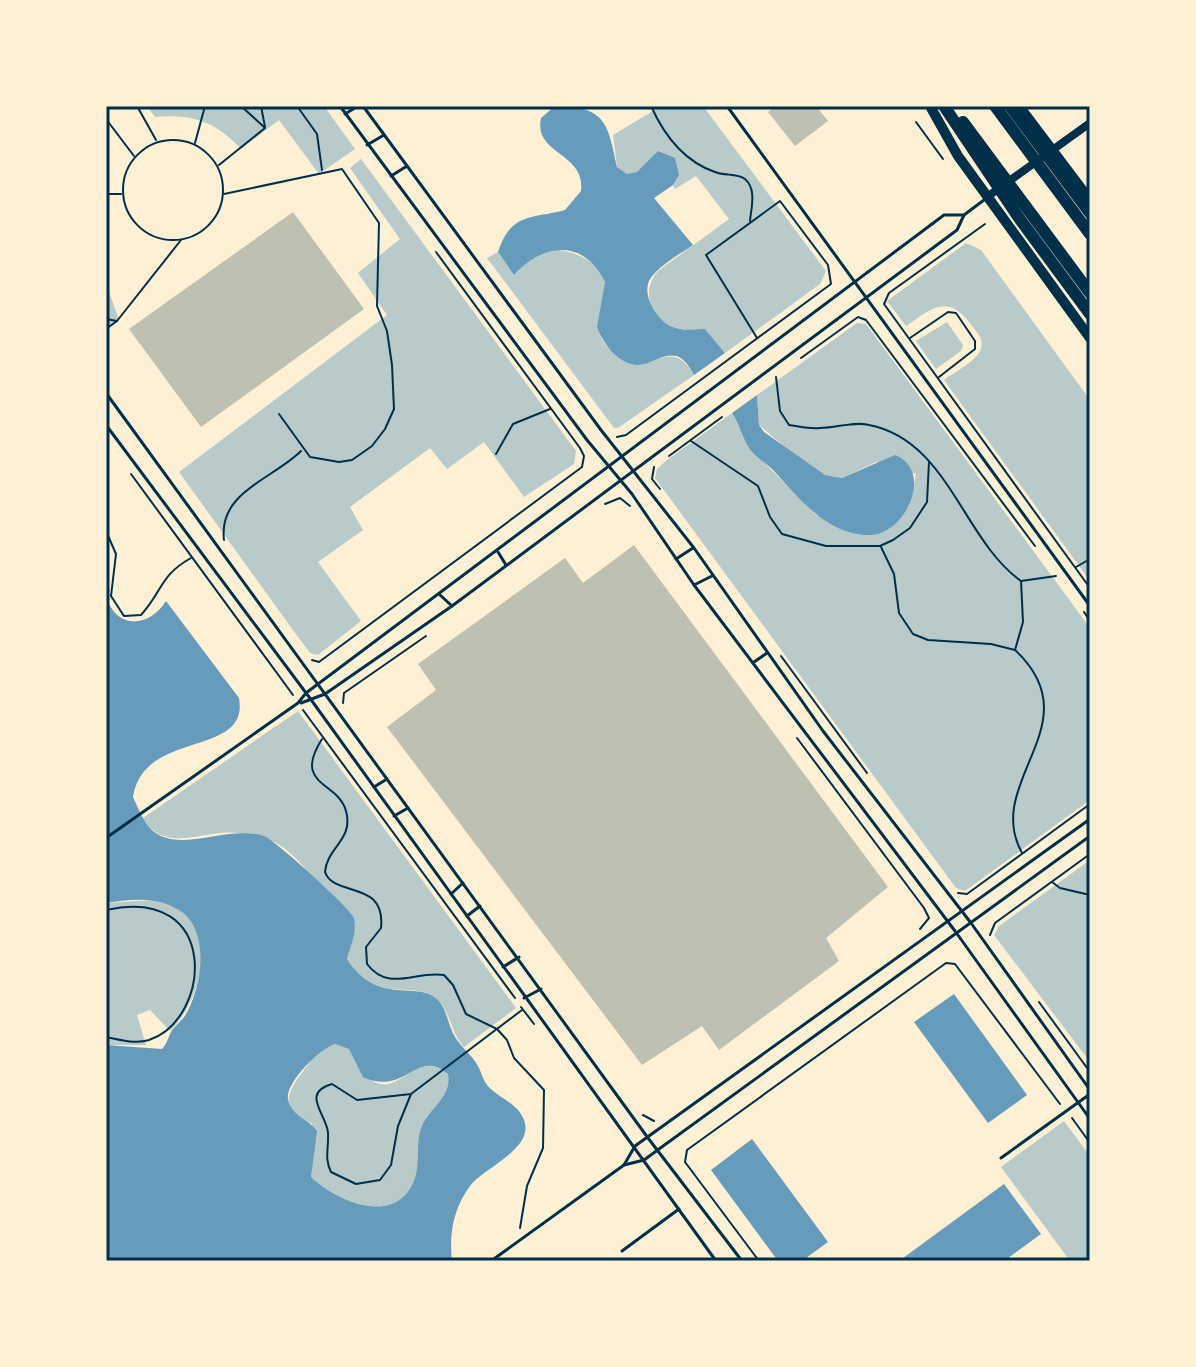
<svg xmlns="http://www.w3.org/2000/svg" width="1196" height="1367" viewBox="0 0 1196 1367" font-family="'Source Sans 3',sans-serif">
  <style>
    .green { fill: #b9caca }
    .water { fill: #669bbc; fill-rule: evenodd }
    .building { fill: #bec0b2 }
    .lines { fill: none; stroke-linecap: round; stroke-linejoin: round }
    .path { stroke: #003049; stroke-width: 2 }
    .service { stroke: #003049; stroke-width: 3 }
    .tertiary { stroke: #003049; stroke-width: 8 }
    .primary { stroke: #003049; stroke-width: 10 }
    .motorway { stroke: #003049; stroke-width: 12 }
    .neatline { fill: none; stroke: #003049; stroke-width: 3 }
  </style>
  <rect width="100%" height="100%" fill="#fdf0d5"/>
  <g class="green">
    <path d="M147,106H324L355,149L319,174L279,120L241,149C215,121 192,114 155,117Z"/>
    <path d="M661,106H703L826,271L820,284L725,353L705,329C695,329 680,331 671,326C648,315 642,289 658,271L729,219L696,176L675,189L673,185L679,175L627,174L617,167L613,135Z"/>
    <path d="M361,159L576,451L574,464L524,497L484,442L447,469L430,448L350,507L363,530L318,562L361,621L318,655L310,653L298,637L179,472L387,315L358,273L400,239L350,168Z"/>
    <path d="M966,243L981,250L1090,400V581L944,380C954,372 978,361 981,348C984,340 977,332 972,326C949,293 933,307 906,326L887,301Z"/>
    <path d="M551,249C576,251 610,264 605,295C603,310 595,322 601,337C608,353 625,359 640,365C667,357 677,347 694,375L618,428H614L487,258L498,252L514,275L526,261Z"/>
    <path d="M106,283L119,320L106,329Z"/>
    <path d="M947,322L963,345L961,351L936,369L916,341Z"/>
    <path d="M857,323L866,324L1090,628V800L965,891L956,888L655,478L657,469L667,460L732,413L748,446L814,513L830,523L881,533C904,521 912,499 916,474L876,462L842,478L825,475L806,465L759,425L757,395Z"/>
    <path d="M298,711L516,1008L464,1047C451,1034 450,1009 436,998C411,979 379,1007 347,959C359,915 356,918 323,888C308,873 293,851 274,842C259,835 236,831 220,833C190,836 162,849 143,818Z"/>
    <path d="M1090,860V1062L994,935L999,926Z"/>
    <path d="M153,900C162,903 175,906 182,912C217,943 198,1004 170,1031L150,1010L137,1015L146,1045H106V903Z"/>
    <path d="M335,1044L349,1049C391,1131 408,1040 448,1074C452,1098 429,1107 421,1128C415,1145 421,1166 413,1183C393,1227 335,1200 311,1177L315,1137L312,1124C284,1109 283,1098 301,1074C312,1060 317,1048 335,1044Z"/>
    <path d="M1064,1121L1090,1156V1261H1070L1001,1167Z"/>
  </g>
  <g class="water">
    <path d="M555,106C606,106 608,124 617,167L627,174L637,172L658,151L675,158L679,175L673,185L654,198L693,245C680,254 656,267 649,281C642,297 658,322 673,327C682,331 695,329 705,329L725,353L694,375C690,368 685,359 677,356C664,353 651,364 639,365C619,365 603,344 597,327L605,282C584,238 542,243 514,275L498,252C511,212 532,219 565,210L581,191C586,152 533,155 541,118Z"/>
    <path d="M757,395L759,425L764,432L825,475L842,478L895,455C935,471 905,534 871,535C829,536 800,500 775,472C767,463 754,457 748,446C742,436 739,424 732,413Z"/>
    <path d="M106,596C116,630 149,628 166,601L239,698C250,758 143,729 133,797C141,814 147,833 167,838C193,846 231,826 264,836C275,840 351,909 354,918C357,933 351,944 347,959C378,1007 416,980 437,999C447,1008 448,1026 455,1037C461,1047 472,1055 478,1066C481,1071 482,1077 485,1082C495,1098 517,1101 524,1120C535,1149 484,1167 470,1186C453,1209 449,1234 452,1261H106V1045L162,1049C169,1042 168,1034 174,1028C178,1023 183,1020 186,1014C202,986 211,931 179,910C157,896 130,899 106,903ZM335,1044L349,1049L363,1077C407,1097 416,1047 448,1074C452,1098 429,1107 421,1128C415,1145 421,1166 413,1183C393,1227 335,1200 311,1177L317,1131C309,1119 291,1116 288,1099C285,1083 320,1048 335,1044Z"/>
    <path d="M954,994L1027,1095L988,1123L914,1022Z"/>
    <path d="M752,1139L828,1242L802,1261H778L711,1170Z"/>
    <path d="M1004,1184L1041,1234L1004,1261H899Z"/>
  </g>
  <g class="building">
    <path d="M776,106H816L828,121L795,146L768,112Z"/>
    <path d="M293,212L364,309L201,427L129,329Z"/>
    <path d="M634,545L888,887L826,938L839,961L719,1050L702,1026L642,1065L387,727L436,690L418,664L565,558L583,583Z"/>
  </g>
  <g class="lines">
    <g class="path">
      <path d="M137,106L156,140"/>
      <path d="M241,106L264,127"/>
      <path d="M261,106L265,127"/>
      <path d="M297,106L317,134L322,170"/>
      <path d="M651,106C664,135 683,161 715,172C724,176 737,173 745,179C757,189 751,209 750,221"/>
      <path d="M106,119L134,156"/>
      <path d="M916,122L943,159"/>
      <circle cx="173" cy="190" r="50"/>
      <path d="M195,143L205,106"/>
      <path d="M219,165L265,128"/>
      <path d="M106,194H121"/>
      <path d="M224,194L342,169L379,223L377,306L387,331L392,365L394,409L385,429L372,446L352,460L339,462L310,457L279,414"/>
      <path d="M985,224L889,293L884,304L1090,588"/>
      <path d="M106,319L117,321L106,329"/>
      <path d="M117,321L181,240"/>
      <path d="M910,338L948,312L956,313L975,341V349L939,377"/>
      <path d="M801,358L858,317L866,320L1035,546"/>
      <path d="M776,377L780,411L789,425C800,427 810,429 820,428C837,428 853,421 869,425C948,440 963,540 1021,581L1023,622L1015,650C1094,724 982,781 1022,853"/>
      <path d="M617,437L626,435L831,284L828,265L780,201L706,255L757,338"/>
      <path d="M691,441L758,486L770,517L782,534L826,546H880L893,540L910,528L927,502L929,462"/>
      <path d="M496,454L513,424L550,409"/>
      <path d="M669,456L722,417"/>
      <path d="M654,467L652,479L660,489"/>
      <path d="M131,474L293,695"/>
      <path d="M605,504L620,498L630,506"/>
      <path d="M106,531L116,554L111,596L124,616L141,615C163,591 159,576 191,558"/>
      <path d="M224,540C218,492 273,479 301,451"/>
      <path d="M881,547L894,574L899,613L913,634L928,640L991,644L1015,650"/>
      <path d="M1076,567L1090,559"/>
      <path d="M1021,581L1056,576"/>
      <path d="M1084,612L1090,621"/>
      <path d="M781,656L867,773"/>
      <path d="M312,660L319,662L582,467L584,456L580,448L436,252"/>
      <path d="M343,703L344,693L426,636"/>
      <path d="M303,710L515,998"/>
      <path d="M797,738L924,908L929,918L920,929"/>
      <path d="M322,739C292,786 338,781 346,811C354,840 327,847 325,872C334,898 386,879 381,928L366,947L367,964C389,993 416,970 444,975L453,985L466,1014L497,1029L507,1040L514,1058L544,1090L543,1148L527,1186L520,1228"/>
      <path d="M1052,882L1060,888L1090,895"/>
      <path d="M958,893L967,894L1090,804"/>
      <path d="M106,910C221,884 212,1019 149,1040C136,1044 119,1040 106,1037"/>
      <path d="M990,935L995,923L1090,854"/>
      <path d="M1039,1002L1090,1072"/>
      <path d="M521,1007L534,1024"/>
      <path d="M411,1094L398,1126L391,1165L380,1180L356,1184L331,1172C324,1158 329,1148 328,1133C327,1115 300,1093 332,1084L357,1100L411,1094L522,1010"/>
      <path d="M643,1115L654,1121"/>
      <path d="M1072,1118L1090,1143"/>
      <path d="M759,1261L685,1162L687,1150L946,963L955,964L1060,1104"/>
    </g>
    <g class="service">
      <path d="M340,106L587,440L632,494L694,585L955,931L1090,1119"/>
      <path d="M363,106L601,430L694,548L823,731L971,923L1090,1090"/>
      <path d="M727,106L1090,606"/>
      <path d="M345,114L358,106"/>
      <path d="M367,145L384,135"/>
      <path d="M391,176L407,166"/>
      <path d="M106,393L648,1138L742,1261"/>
      <path d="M106,425L312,701L716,1261"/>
      <path d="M498,552L506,565"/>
      <path d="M676,559L693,548"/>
      <path d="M694,585L712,576"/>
      <path d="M440,595L452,606"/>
      <path d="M754,662L767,653"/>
      <path d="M301,703L325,694L452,606L957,230L964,215L984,200"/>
      <path d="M374,787L387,779"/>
      <path d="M394,816L408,808"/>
      <path d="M106,838L298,703L306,693L944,215H964"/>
      <path d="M451,894L463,883"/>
      <path d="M467,916L480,906"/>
      <path d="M503,967L519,957"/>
      <path d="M524,998L541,989"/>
      <path d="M1001,1158L1090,1094"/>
      <path d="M624,1165L635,1146L1090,819"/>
      <path d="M622,1251L679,1209"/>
      <path d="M491,1261L624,1165L644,1160L659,1149L1090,836"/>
    </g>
    <path class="tertiary" d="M987,197L1090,123"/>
    <g class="primary">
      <path d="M930,106L958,156L1090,338"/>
      <path d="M1019,106L1090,200"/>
    </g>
    <g class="motorway">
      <path d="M944,106L1019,218L1090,314"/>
      <path d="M995,106L1090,234"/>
      <path d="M1010,106L1090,213"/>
      <path d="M963,122L1090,293"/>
    </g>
  </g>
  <rect width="1196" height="1367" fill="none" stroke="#fdf0d5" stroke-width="216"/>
  <rect x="108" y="108" width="980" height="1151" class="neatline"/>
</svg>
